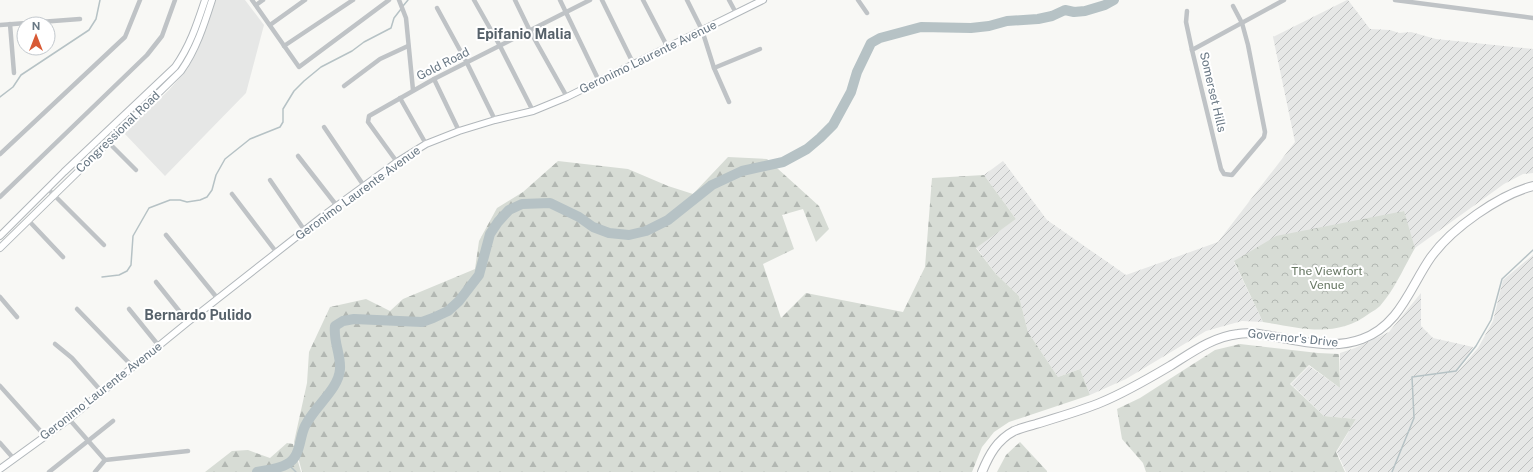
<svg xmlns="http://www.w3.org/2000/svg" width="1533" height="472" font-family="'Public Sans',sans-serif">
<defs>
<pattern id="industrial-furrows" width="10" height="10" patternUnits="userSpaceOnUse"><rect width="10" height="10" fill="#e6e7e6"/><path d="M-1 1l2-2M0 10L10 0M9 11l2-2" fill="none" stroke="#bec0c0"/></pattern>
<pattern id="forest-firs" width="22" height="20" patternUnits="userSpaceOnUse"><rect width="22" height="20" fill="#d7dcd5"/><path d="M5 1l3.5 6h-7zM16 11l3.5 6h-7z" fill="#b2b7b2"/></pattern>
<pattern id="park-crowns" width="20" height="18" patternUnits="userSpaceOnUse"><rect width="20" height="18" fill="#d7dcd5"/><path d="M2 6a3 3 0 1 1 6 0M12 15a3 3 0 1 1 6 0" fill="none" stroke="#b2b7b2"/></pattern>
</defs>
<rect width="100%" height="100%" fill="#f8f8f5"/>
<polygon fill="#e6e7e6" points="216,0 245,0 264,25 246,93 165,176 124,133 169,90 188,68 198,49"/>
<g fill="url(#industrial-furrows)">
<polygon points="1347,0 1348,0 1370,29 1390,30 1399,33 1411,32 1436,39 1533,49 1533,173 1523,174 1504,184 1415,248 1403,211 1234,262 1263,322 1242,321 1206,331 1126,379 1090,395 1080,369 1058,377 1028,332 1019,296 996,274 976,247 1016,219 984,175 1003,161 1047,220 1126,275 1218,242 1295,142 1273,37"/>
<polygon points="1533,255 1533,472 1394,472 1407,439 1394,472 1346,472 1337,452 1356,419 1324,416 1291,384 1309,366 1340,388 1340,353 1355,348 1389,332 1421,293 1421,326 1433,338 1473,347 1457,372 1478,348 1493,321 1503,280"/>
</g>
<g fill="url(#forest-firs)">
<polygon points="728,157 767,159 819,206 829,229 816,242 803,209 782,215 794,249 763,264 781,318 806,293 903,312 925,267 932,178 984,175 1016,219 976,248 996,274 1019,296 1028,332 1058,377 1080,369 1090,395 1009,422 994,432 982,447 972,472 302,472 294,442 307,383 309,352 330,307 366,299 390,311 403,299 475,269 479,241 497,208 523,192 558,161 628,169 668,186 693,194"/>
<polygon points="1240,344 1318,353 1339,354 1340,388 1309,365 1290,384 1324,416 1356,419 1336,452 1345,472 1146,472 1143,463 1122,439 1117,409 1140,398 1215,350"/>
<polygon points="1020,442 1047,471 1047,472 997,472 1006,455"/>
<polygon points="287,443 293,444 301,472 205,472 232,451 248,450 270,458"/>
</g>
<path fill="url(#park-crowns)" d="M1404,211l11,37c-11,19 -20,41 -35,58 -3,3 -7,5 -10,7 -34,26 -68,15 -107,9l-29,-61 42,-25z"/>
<g fill="none" stroke-linecap="round" stroke-linejoin="round">
<g stroke="#b6c2c5" stroke-width="1.5">
<polyline points="403,6 408,0"/>
<polyline points="0,97 13,87 21,75 89,30 96,19 100,0"/>
<polyline points="102,277 119,275 127,271 131,265 133,236 149,208 170,200 180,200 187,202 200,200 207,197 212,190 216,175 225,159 250,139 280,127 283,122 283,109 294,91 304,81 321,67 352,51 364,42 391,28 394,18 401,9"/>
<polyline points="288,464 296,472"/>
<polyline points="1392,472 1414,418 1412,377 1456,371 1476,346 1491,320 1502,279 1533,250"/>
</g>
<path stroke="#b6c2c5" stroke-width="10" d="M257,472c10,-2 22,-3 30,-8 14,-7 12,-26 18,-38 9,-19 34,-37 35,-57 1,-14 -7,-28 -5,-43l8,-5 11,-2 68,3 11,-4 15,-7 11,-10 20,-26 11,-41 8,-12 11,-12 13,-6 28,-1 29,14 14,10 16,6 20,2 17,-4 22,-11 44,-35 30,-14 41,-9 24,-13 13,-11 13,-13 18,-33 6,-20 14,-29 9,-5 41,-11 50,1 18,-2 18,-5 31,-2 14,-3 13,-6 9,2 11,-1 20,-6 9,-5"/>
<defs>
<g id="secondary">
<path d="M0,236l64,-64 111,-105c15,-21 22,-43 30,-67"/>
<path d="M0,248l181,-177c15,-21 23,-46 31,-71"/>
<polyline points="0,469 69,419 188,322 323,216 397,162 426,144 459,131 495,120 533,111 567,97 763,0"/>
</g>
<path id="highway" d="M982,472c7,-17 15,-32 32,-41 7,-3 15,-5 22,-7 22,-7 45,-13 66,-22 24,-10 46,-23 68,-36 21,-13 42,-29 68,-32 11,-2 22,0 33,2 29,5 62,14 91,3 38,-14 48,-52 69,-82 21,-29 68,-62 102,-71"/>
</defs>
<use href="#secondary" stroke="#b1b7bb" stroke-width="8"/>
<use href="#highway" stroke="#b2b6b9" stroke-width="10"/>
<g stroke="#bfc3c6" stroke-width="4.5">
<polyline points="252,0 299,67 389,0"/>
<polyline points="399,0 406,18 413,90"/>
<polyline points="474,0 500,46 533,111"/>
<polyline points="515,0 530,31 567,97"/>
<polyline points="560,0 599,81"/>
<polyline points="602,0 634,65"/>
<polyline points="643,0 668,48"/>
<polyline points="687,0 702,30 714,68 729,102"/>
<polyline points="729,0 736,13"/>
<polyline points="858,0 867,13"/>
<polyline points="1395,0 1533,18"/>
<polyline points="256,5 263,0"/>
<polyline points="437,8 467,63 495,120"/>
<polyline points="1187,11 1186,22 1192,50 1221,169 1224,174 1232,175 1264,137 1265,132 1248,45 1242,23 1233,6"/>
<polyline points="10,24 14,73"/>
<polyline points="0,25 80,19"/>
<polyline points="270,25 305,0"/>
<polyline points="284,46 353,0"/>
<polyline points="1192,50 1284,0"/>
<polyline points="714,68 760,49"/>
<polyline points="434,79 459,131"/>
<polyline points="344,86 380,59 408,46"/>
<polyline points="400,98 426,144"/>
<polyline points="324,127 364,186"/>
<polyline points="108,142 136,170"/>
<polyline points="0,154 125,37 140,0"/>
<polyline points="298,156 337,206"/>
<polyline points="397,162 368,122 369,116 434,79 590,0"/>
<polyline points="270,180 305,231"/>
<polyline points="48,189 104,245"/>
<polyline points="232,194 277,253"/>
<polyline points="0,197 147,55 162,36 175,0"/>
<polyline points="29,221 63,257"/>
<polyline points="166,235 218,299"/>
<polyline points="156,282 188,322"/>
<polyline points="0,297 17,317"/>
<polyline points="77,309 133,367"/>
<polyline points="129,309 159,346"/>
<polyline points="55,344 72,358 102,392"/>
<polyline points="0,386 45,436"/>
<polyline points="69,419 105,460"/>
<polyline points="0,443 14,459"/>
<polyline points="49,472 113,421"/>
<polyline points="95,472 105,460 188,451"/>
</g>
<use href="#secondary" stroke="#fff" stroke-width="6"/>
<use href="#highway" stroke="#fff" stroke-width="8"/>
</g>
<g text-anchor="middle" stroke-width="4" stroke-linejoin="round" paint-order="stroke">
<g font-size="12" fill="#697884" stroke="#fff">
<text transform="translate(648 57) rotate(-26)" y="4">Geronimo Laurente Avenue</text>
<text transform="translate(443 64) rotate(-27)" y="4">Gold Road</text>
<text transform="translate(1213 92) rotate(77)" y="4">Somerset Hills</text>
<text transform="translate(118 132) rotate(-44)" y="4">Congressional Road</text>
<text transform="translate(358 193) rotate(-36)" y="4">Geronimo Laurente Avenue</text>
<text transform="translate(1293 338) rotate(6)" y="4">Governor's Drive</text>
<text transform="translate(101 391) rotate(-38)" y="4">Geronimo Laurente Avenue</text>
</g>
<g font-size="12" fill="#677763" stroke="#fff">
<text x="1327" y="275">The Viewfort<tspan x="1327" dy="14">Venue</tspan></text>
</g>
<g font-size="14" font-weight="bold" fill="#56616a" stroke="#fff">
<text x="524" y="39">Epifanio Malia</text>
<text x="198" y="320">Bernardo Pulido</text>
</g>
</g>
<g transform="translate(36 36)"><circle r="19" fill="#ffffff" stroke="#c3c9ce"/>
<path d="M0-3L7 15L0 10L-7 15Z" fill="#d85a35"/>
<text y="-6" font-size="11" font-weight="bold" text-anchor="middle" fill="#697884">N</text>
</g>
</svg>
